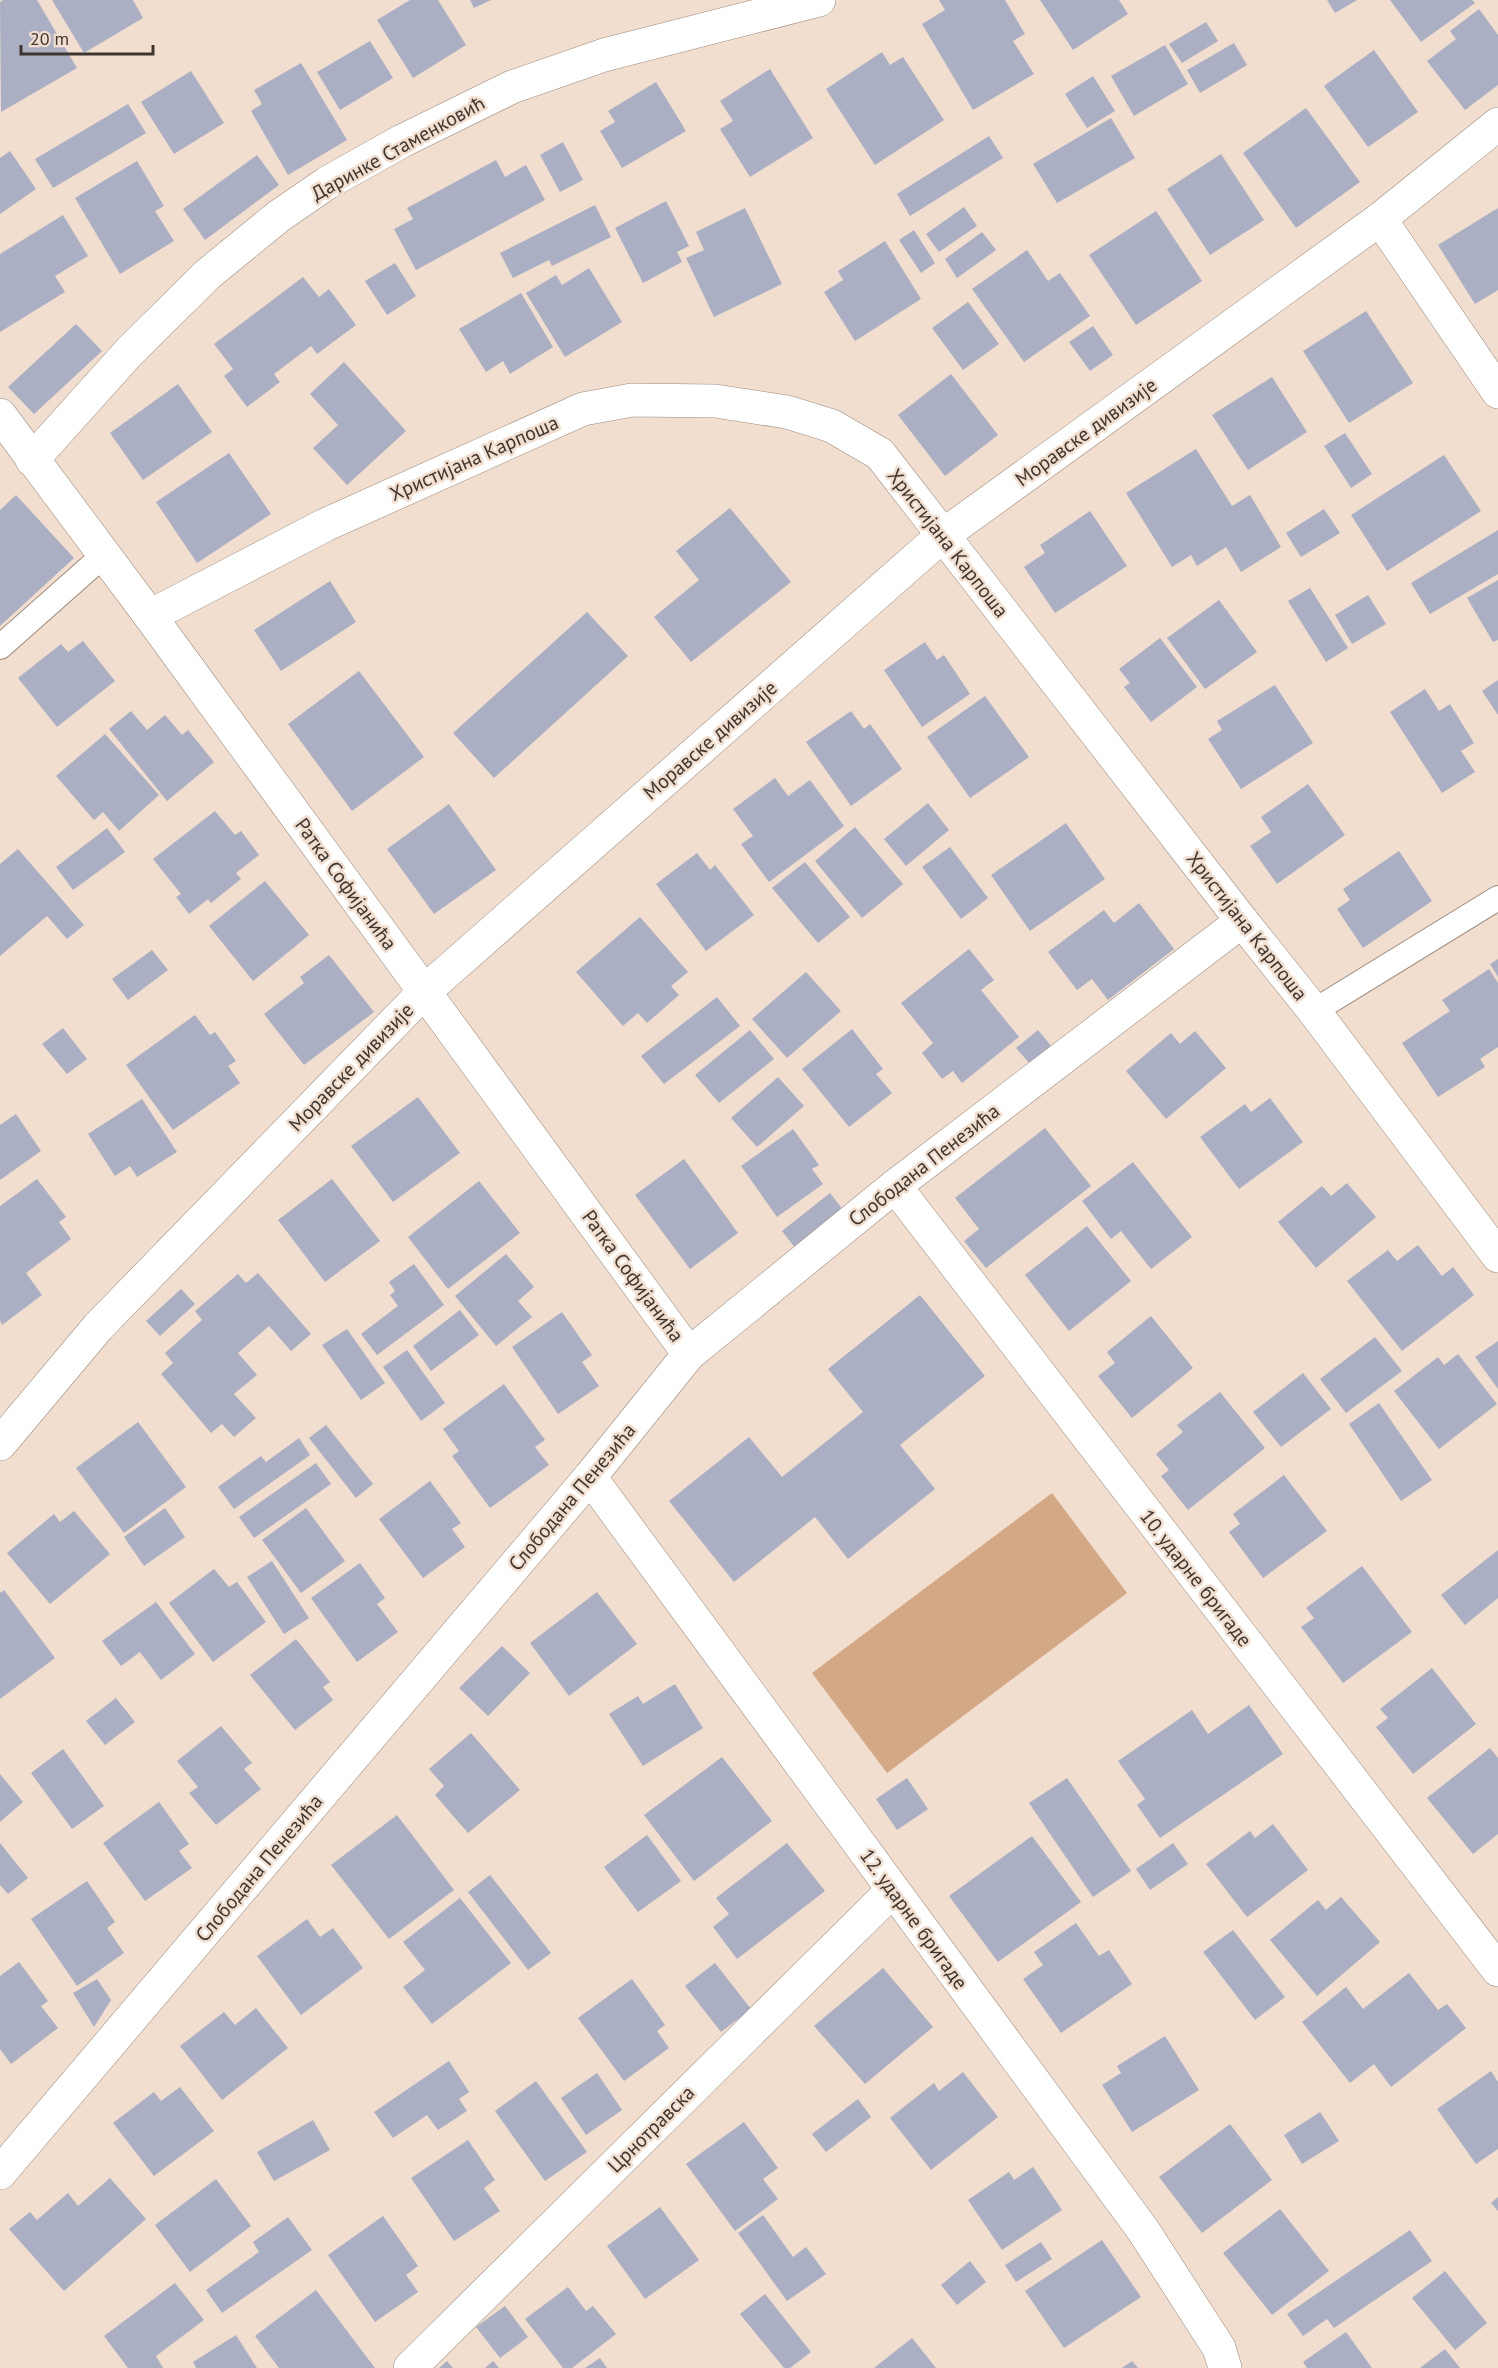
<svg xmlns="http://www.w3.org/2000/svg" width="1498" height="2368" font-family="'PT Sans',sans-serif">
<rect width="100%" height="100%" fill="#f1decf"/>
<polygon fill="#d2a885" points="1052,1493 1127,1593 887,1773 812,1673"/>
<g fill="#abafc3">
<polygon points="3,0 37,0 77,68 1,112 0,2"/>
<polygon points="52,0 133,0 143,18 84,53"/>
<polygon points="410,0 438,0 466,45 413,78 377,20"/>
<polygon points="470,0 491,0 474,8"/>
<polygon points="939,0 1005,0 1025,34 1013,41 1034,74 973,110 922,24 945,10"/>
<polygon points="1040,0 1119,0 1128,14 1073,50"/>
<polygon points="1327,0 1357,0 1335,13"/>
<polygon points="1390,0 1472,0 1475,3 1421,42"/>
<polygon points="1479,9 1498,35 1498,85 1465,110 1427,61 1456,39 1450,31"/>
<polygon points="1206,22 1218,41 1182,63 1169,44"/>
<polygon points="370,41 393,78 340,110 317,72"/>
<polygon points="1234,43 1247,65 1200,93 1187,70"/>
<polygon points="1165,45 1188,84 1134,116 1111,76"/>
<polygon points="1374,50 1418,112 1368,147 1324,86"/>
<polygon points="882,52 890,65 903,57 944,120 875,165 826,89"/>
<polygon points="301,63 347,140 288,175 251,111 262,104 254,90"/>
<polygon points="770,69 813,138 750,177 720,129 733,121 720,101"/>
<polygon points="191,71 224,123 174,154 141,102"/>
<polygon points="1093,76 1115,111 1087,128 1065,94"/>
<polygon points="656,82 686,131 622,168 600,131 615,122 608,111"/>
<polygon points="128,104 146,133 53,188 35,159"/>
<polygon points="1306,108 1360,182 1296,228 1243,153"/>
<polygon points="1111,118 1135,158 1057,203 1033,164"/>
<polygon points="989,136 1003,158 910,216 897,194"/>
<polygon points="563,142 583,180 560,192 540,155"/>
<polygon points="10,151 36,189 0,214 0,158"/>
<polygon points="1221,154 1264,220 1210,255 1167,189"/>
<polygon points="257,155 279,185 205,240 183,209"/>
<polygon points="496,160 505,177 526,165 545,200 416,270 394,229 413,219 407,208"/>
<polygon points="137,161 164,206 155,211 174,241 120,274 75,198"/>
<polygon points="666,201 689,246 677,252 682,262 643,283 615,228"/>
<polygon points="595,205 611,237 552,266 549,260 513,278 500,253"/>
<polygon points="964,207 977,226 939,252 926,234"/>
<polygon points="745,208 782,284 714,317 686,258 704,250 696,232"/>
<polygon points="1498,208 1498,290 1475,304 1438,245"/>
<polygon points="1156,211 1202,281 1136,325 1089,255"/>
<polygon points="63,215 88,256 55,276 65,292 0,332 0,254"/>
<polygon points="914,230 935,263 921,273 899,240"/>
<polygon points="982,232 996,250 957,278 945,259"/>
<polygon points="885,241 921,299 855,341 824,292 843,280 838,271"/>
<polygon points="1027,250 1048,281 1060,273 1090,316 1024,362 972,289"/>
<polygon points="395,263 416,296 387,315 365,281"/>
<polygon points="589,268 622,322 565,357 526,293 556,275 562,285"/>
<polygon points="303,277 319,297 329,289 356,325 317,354 311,346 274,374 280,382 247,407 224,376 233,369 214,344"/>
<polygon points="521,293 553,347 510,374 503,361 486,372 459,329"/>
<polygon points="968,302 999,344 963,370 932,328"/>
<polygon points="1366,311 1413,383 1349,423 1303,351"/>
<polygon points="76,324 102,351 34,414 8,387"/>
<polygon points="1093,326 1113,355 1090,371 1069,342"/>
<polygon points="344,362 406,431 347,485 313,448 338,425 310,394"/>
<polygon points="951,374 998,435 945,476 898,415"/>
<polygon points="1272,377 1307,432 1248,470 1212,415"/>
<polygon points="178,384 212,432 143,480 110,433"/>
<polygon points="1345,433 1372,474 1351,488 1324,446"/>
<polygon points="1196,449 1232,506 1250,495 1281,547 1241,572 1226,547 1197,566 1191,555 1172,567 1126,493"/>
<polygon points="229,453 271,514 197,563 156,502"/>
<polygon points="1444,455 1481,511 1387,571 1351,515"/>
<polygon points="16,495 74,558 0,626 0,510"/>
<polygon points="730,508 791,582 691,662 654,617 699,580 676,551"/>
<polygon points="1324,509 1340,533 1301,557 1286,533"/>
<polygon points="1090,511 1127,566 1055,613 1024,567 1045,553 1040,545"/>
<polygon points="1498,530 1498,574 1430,614 1411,583"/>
<polygon points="1498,580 1498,640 1493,642 1467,598"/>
<polygon points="330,581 356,622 281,671 254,630"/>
<polygon points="1310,588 1348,648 1326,662 1288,601"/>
<polygon points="1368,595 1386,624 1352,644 1335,615"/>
<polygon points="1219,600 1257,652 1205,689 1167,638"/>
<polygon points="587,612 628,656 494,778 453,733"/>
<polygon points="1160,638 1197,687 1151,722 1124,687 1130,683 1119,669"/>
<polygon points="83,641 115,681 57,727 18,678 61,644 68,652"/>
<polygon points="925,642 937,660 944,655 970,694 922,727 884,670"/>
<polygon points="359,671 424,757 352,811 288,724"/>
<polygon points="1498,680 1498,715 1482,691"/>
<polygon points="1275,685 1313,743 1241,789 1208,739 1222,730 1217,721"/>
<polygon points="1425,689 1439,711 1450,704 1474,743 1461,751 1475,772 1442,793 1390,712"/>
<polygon points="985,696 1029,757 970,798 927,737"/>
<polygon points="131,711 147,730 165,715 182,735 188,730 214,762 167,801 109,729"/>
<polygon points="851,711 864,729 870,724 902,769 851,806 806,742"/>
<polygon points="105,734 159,795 119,831 103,812 94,820 56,776"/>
<polygon points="775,778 788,796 810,780 844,826 769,882 741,844 753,836 733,809"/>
<polygon points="1308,784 1345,835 1277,884 1250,846 1271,832 1261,817"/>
<polygon points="928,803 949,830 906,866 884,839"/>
<polygon points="449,804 496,870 434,914 387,849"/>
<polygon points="215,811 235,835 241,831 259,855 236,873 241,879 211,903 208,899 189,914 176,897 181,894 153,859"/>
<polygon points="1066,823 1105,879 1030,931 991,875"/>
<polygon points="855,827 903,884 862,918 815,861"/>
<polygon points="107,828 125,852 73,890 56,867"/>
<polygon points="950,847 988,898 961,919 922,867"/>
<polygon points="18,849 84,925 67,939 47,916 0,956 0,864"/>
<polygon points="1399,851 1432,901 1363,948 1337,909 1350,900 1343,889"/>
<polygon points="697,853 710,870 715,865 754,915 706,951 656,884"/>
<polygon points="805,862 850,917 818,943 772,888"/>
<polygon points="265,881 309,935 253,981 209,926"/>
<polygon points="1139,903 1174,949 1108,1000 1092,979 1077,990 1048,952 1104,910 1114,923"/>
<polygon points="640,917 688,972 671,986 679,995 647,1023 638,1013 623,1026 576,972"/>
<polygon points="969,949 994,980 981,990 1019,1037 962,1083 953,1071 942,1079 922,1053 933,1043 901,1003"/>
<polygon points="152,950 168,970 128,1000 112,979"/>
<polygon points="329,955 374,1012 304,1065 264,1014 304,983 300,977"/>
<polygon points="1498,959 1498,977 1490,964"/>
<polygon points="1489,969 1498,983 1498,1047 1480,1059 1485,1067 1438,1097 1402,1043 1450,1011 1442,1000"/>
<polygon points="806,972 841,1011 787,1058 752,1019"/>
<polygon points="717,997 740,1026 664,1084 641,1056"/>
<polygon points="195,1015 210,1035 215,1032 236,1061 228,1066 240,1083 173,1130 126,1065"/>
<polygon points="63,1028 87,1059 67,1074 42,1044"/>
<polygon points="852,1029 883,1069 876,1074 892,1093 849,1127 802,1069"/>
<polygon points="750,1030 774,1059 719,1103 695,1075"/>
<polygon points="1038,1030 1052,1047 1030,1064 1016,1048"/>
<polygon points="1195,1031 1226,1068 1166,1119 1126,1071 1171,1033 1180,1044"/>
<polygon points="778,1077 804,1106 757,1147 731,1118"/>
<polygon points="418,1097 460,1153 393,1202 351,1146"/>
<polygon points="1270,1098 1303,1142 1239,1189 1200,1137 1245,1104 1251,1112"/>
<polygon points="142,1099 177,1152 137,1177 130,1166 115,1176 88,1134"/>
<polygon points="16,1114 41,1151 0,1180 0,1125"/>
<polygon points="1045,1128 1091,1186 986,1268 964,1241 979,1229 955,1198"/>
<polygon points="793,1129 819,1165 812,1169 823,1184 777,1217 741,1166"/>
<polygon points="684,1159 738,1233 690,1269 635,1195"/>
<polygon points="1133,1162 1192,1237 1151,1269 1121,1231 1111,1239 1082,1201"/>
<polygon points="37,1179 66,1217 59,1222 71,1239 26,1273 42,1295 2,1325 0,1320 0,1206"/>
<polygon points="332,1179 380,1241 325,1282 278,1220"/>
<polygon points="479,1181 520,1233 448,1289 408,1237"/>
<polygon points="1347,1183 1376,1217 1316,1268 1278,1222 1322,1186 1331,1196"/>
<polygon points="830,1193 844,1211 796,1249 782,1231"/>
<polygon points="1087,1226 1131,1281 1069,1331 1025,1275"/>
<polygon points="1418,1245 1442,1276 1453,1267 1474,1295 1402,1351 1347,1281 1388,1250 1397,1261"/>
<polygon points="506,1254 534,1287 518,1301 532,1317 496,1346 455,1296"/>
<polygon points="414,1264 444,1305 377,1355 361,1334 398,1306 390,1295 395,1291 389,1282"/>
<polygon points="258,1273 311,1334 291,1351 269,1326 238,1353 257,1375 234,1394 256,1418 234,1437 222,1424 211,1433 161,1374 173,1363 165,1353 202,1320 195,1311 238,1274 246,1283"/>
<polygon points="181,1289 195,1304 160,1336 146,1321"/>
<polygon points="920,1295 985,1376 900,1445 935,1489 848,1559 815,1517 734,1582 669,1501 749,1437 782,1477 863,1412 828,1369"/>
<polygon points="460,1310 479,1335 431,1371 413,1346"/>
<polygon points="562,1312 592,1355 582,1362 599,1386 558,1414 512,1347"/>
<polygon points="1151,1316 1193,1368 1132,1418 1098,1376 1115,1363 1107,1352"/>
<polygon points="347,1329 385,1383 361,1400 322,1345"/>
<polygon points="1375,1337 1402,1371 1346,1413 1320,1379"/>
<polygon points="1498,1341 1498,1389 1475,1357"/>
<polygon points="407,1350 445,1403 421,1421 383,1367"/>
<polygon points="1458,1354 1497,1404 1439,1449 1394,1391 1438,1357 1444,1365"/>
<polygon points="1303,1373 1331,1409 1281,1447 1253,1412"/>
<polygon points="504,1384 545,1440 535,1447 549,1465 490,1508 452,1456 459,1451 443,1429"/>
<polygon points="1220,1392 1265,1448 1188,1510 1161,1476 1169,1470 1156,1454 1183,1432 1177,1425"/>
<polygon points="1379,1403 1432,1480 1401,1501 1349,1424"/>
<polygon points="138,1422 186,1487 124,1533 76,1468"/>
<polygon points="326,1425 373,1484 356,1498 309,1438"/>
<polygon points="299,1438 310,1455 234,1509 218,1487 261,1456 266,1462"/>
<polygon points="316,1463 331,1484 254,1538 239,1517"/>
<polygon points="1284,1475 1327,1531 1263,1578 1229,1532 1240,1524 1233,1514"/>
<polygon points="430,1481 461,1523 452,1529 465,1547 423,1578 379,1519"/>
<polygon points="165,1508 185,1537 144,1566 124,1537"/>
<polygon points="306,1508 345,1561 301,1593 262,1540"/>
<polygon points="74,1511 110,1554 50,1604 7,1553 54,1514 60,1522"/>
<polygon points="1498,1550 1498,1598 1465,1625 1441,1595"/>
<polygon points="272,1561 309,1618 284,1634 247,1577"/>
<polygon points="360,1563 385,1598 377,1604 398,1632 357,1662 311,1598"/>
<polygon points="1362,1566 1412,1632 1343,1683 1301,1627 1314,1618 1306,1608"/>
<polygon points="214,1569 229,1587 237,1582 266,1622 213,1662 169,1603"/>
<polygon points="4,1590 55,1658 0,1699 0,1593"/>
<polygon points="597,1592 637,1644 569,1696 530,1643"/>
<polygon points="156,1602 195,1654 161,1680 140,1652 121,1666 102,1641"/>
<polygon points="296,1639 330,1682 323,1687 333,1700 295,1730 250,1675"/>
<polygon points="502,1646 530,1673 488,1716 459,1688"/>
<polygon points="1432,1668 1476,1724 1413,1774 1376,1727 1388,1718 1380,1709"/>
<polygon points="675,1684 703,1728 643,1766 609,1714 638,1696 643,1704"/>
<polygon points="116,1698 135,1722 105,1745 86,1721"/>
<polygon points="1249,1705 1283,1754 1160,1838 1137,1805 1145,1799 1118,1761 1192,1710 1208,1734"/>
<polygon points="221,1726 252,1763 244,1769 261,1789 216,1825 189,1793 198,1787 177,1761"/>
<polygon points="471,1733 520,1790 468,1833 435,1795 444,1786 429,1769"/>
<polygon points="1490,1748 1498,1758 1498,1834 1473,1854 1427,1798"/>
<polygon points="63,1749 104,1806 72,1829 31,1773"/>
<polygon points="722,1757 772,1821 694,1881 644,1815"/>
<polygon points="0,1774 23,1802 0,1822"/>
<polygon points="907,1778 928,1809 897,1830 876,1799"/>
<polygon points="1067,1778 1131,1871 1093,1897 1029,1803"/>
<polygon points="159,1802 189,1844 179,1851 192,1868 145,1901 103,1843"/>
<polygon points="397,1815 454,1890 389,1939 331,1865"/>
<polygon points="1273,1824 1308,1870 1247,1917 1206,1864 1250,1831 1255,1838"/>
<polygon points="647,1835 681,1881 638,1912 604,1867"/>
<polygon points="1032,1836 1081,1902 998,1962 949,1896"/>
<polygon points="0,1843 28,1878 8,1894 0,1885"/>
<polygon points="787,1843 825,1891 737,1959 713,1927 729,1914 716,1898"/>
<polygon points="1173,1843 1188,1864 1150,1890 1136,1869"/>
<polygon points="490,1875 551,1953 528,1970 468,1892"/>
<polygon points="87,1881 115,1922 107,1928 124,1953 77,1986 31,1919"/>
<polygon points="1341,1897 1380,1942 1317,1996 1270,1940 1318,1900 1326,1910"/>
<polygon points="460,1898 511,1963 432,2024 403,1987 425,1970 403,1942"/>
<polygon points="307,1919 320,1937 333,1928 363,1968 301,2015 257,1956"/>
<polygon points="1076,1923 1099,1956 1109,1950 1132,1984 1061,2033 1023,1979 1043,1965 1034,1952"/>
<polygon points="1233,1930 1285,1997 1255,2020 1203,1952"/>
<polygon points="19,1962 48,2001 41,2006 58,2028 11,2064 0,2049 0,1976"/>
<polygon points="715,1963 751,2009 721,2032 685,1986"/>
<polygon points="883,1968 933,2027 865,2084 814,2026"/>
<polygon points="1409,1973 1438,2010 1447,2004 1466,2028 1391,2087 1374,2064 1350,2083 1302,2022 1346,1987 1363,2009"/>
<polygon points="97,1979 111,2000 94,2027 73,1993"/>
<polygon points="632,1979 665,2025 657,2031 669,2048 624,2081 578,2018"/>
<polygon points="256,2008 288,2048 222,2100 180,2046 224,2012 235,2025"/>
<polygon points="1165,2036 1199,2090 1132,2132 1102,2085 1121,2073 1117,2066"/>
<polygon points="449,2061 469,2092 459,2099 467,2111 438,2130 427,2115 393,2138 374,2112"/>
<polygon points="1491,2071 1498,2082 1498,2149 1476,2164 1437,2109"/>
<polygon points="963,2072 998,2117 931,2170 890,2118 934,2083 939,2091"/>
<polygon points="597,2073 622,2110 586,2135 561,2098"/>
<polygon points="536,2081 587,2152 545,2181 495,2111"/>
<polygon points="180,2087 214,2131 154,2176 113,2123 154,2092 161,2101"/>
<polygon points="858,2099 871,2117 826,2152 812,2134"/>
<polygon points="1320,2112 1339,2141 1302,2164 1284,2135"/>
<polygon points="313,2120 330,2150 274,2181 257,2152"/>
<polygon points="744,2122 778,2168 763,2179 778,2199 735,2231 686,2164"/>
<polygon points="1230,2124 1272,2180 1202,2233 1159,2177"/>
<polygon points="468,2140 495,2180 484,2188 500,2211 454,2241 411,2178"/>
<polygon points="1033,2167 1062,2210 1002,2250 968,2200 1009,2172 1014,2180"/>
<polygon points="110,2178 146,2219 64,2291 9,2229 30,2212 37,2220 68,2193 78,2206"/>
<polygon points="216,2179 251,2226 190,2272 155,2225"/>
<polygon points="1498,2197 1498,2211 1491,2203"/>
<polygon points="660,2207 699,2260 645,2299 607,2246"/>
<polygon points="1280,2209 1329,2271 1272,2315 1223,2253"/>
<polygon points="763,2215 793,2257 806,2247 826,2274 787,2301 738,2233"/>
<polygon points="383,2216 418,2266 406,2275 418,2292 375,2322 328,2255"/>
<polygon points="288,2217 312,2250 222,2313 206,2290 259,2252 253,2242"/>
<polygon points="1410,2230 1432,2261 1334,2328 1327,2319 1303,2336 1287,2314"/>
<polygon points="1102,2240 1141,2297 1064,2348 1025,2291"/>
<polygon points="1041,2242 1052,2259 1016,2282 1005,2265"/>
<polygon points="970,2261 986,2282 957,2305 941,2285"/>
<polygon points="1445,2271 1487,2323 1455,2350 1412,2298"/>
<polygon points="175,2283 204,2320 156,2356 163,2368 128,2368 104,2336"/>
<polygon points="568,2287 586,2311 593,2306 616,2334 572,2368 563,2368 525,2319"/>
<polygon points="316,2290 375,2368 279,2368 255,2336"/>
<polygon points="765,2294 811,2352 790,2368 784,2368 740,2314"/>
<polygon points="505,2306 528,2337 500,2358 476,2327"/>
<polygon points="1346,2332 1372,2368 1307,2368 1303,2362"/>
<polygon points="236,2335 257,2368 196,2368 193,2362"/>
<polygon points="912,2338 936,2368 874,2368"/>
<polygon points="1445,2349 1460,2368 1420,2368"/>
<polygon points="600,2358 607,2368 585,2368"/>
<polygon points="447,2361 453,2368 439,2368"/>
<polygon points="493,2361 499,2368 485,2368"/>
<polygon points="1132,2361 1138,2368 1122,2368"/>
</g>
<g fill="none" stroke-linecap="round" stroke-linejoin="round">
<defs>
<g id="lane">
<polyline points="0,647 105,554"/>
<polyline points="1314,1011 1498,898"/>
</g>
<g id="street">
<polyline points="1380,219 1498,392"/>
<polyline points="0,415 150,616 689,1354"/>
<polyline points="32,460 130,351 208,274 279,216 327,183 402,141 512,87 604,55 819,0"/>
<polyline points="150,616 325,525 583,409 632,400 715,401 787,412 832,426 880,454 1242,921 1314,1011 1498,1256"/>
<polyline points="895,1186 1498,1970"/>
<polyline points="0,1444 98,1327 424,992 942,536 1380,219 1498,124"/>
<polyline points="590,1477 1143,2230 1219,2348 1225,2368"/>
<polyline points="0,2173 590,1477 689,1354 895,1186 1242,921"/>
<polyline points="410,2368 893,1890"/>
</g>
</defs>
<use href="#lane" stroke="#9c8a7c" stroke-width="26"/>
<use href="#street" stroke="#9c8a7c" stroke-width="34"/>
<use href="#lane" stroke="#fff" stroke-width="24"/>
<use href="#street" stroke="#fff" stroke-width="33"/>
</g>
<g text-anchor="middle" stroke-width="5" stroke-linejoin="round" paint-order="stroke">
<g font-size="20" fill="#3d3630" stroke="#f1decf">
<text transform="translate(398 148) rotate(-29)" y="7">Даринке Стаменковић</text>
<text transform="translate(1086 432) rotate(-36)" y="7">Моравске дивизије</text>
<text transform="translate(474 458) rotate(-24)" y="7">Христијана Карпоша</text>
<text transform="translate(948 543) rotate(52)" y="7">Христијана Карпоша</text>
<text transform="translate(710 740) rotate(-41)" y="7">Моравске дивизије</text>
<text transform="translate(346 884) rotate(54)" y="7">Ратка Софијанића</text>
<text transform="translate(1247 926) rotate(52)" y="7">Христијана Карпоша</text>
<text transform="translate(351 1067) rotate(-46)" y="7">Моравске дивизије</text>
<text transform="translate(924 1165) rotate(-38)" y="7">Слободана Пенезића</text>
<text transform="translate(633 1276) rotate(54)" y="7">Ратка Софијанића</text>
<text transform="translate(572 1497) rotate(-50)" y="7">Слободана Пенезића</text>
<text transform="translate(1196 1578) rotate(52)" y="7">10. ударне бригаде</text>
<text transform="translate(259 1868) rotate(-50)" y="7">Слободана Пенезића</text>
<text transform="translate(914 1919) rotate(54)" y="7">12. ударне бригаде</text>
<text transform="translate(651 2129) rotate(-45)" y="7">Црнотравска</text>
</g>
</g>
<path d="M21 45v9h132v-9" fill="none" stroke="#3d3630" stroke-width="3"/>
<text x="30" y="45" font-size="18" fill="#3d3630" stroke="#f1decf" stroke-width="4.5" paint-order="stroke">20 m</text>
</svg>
